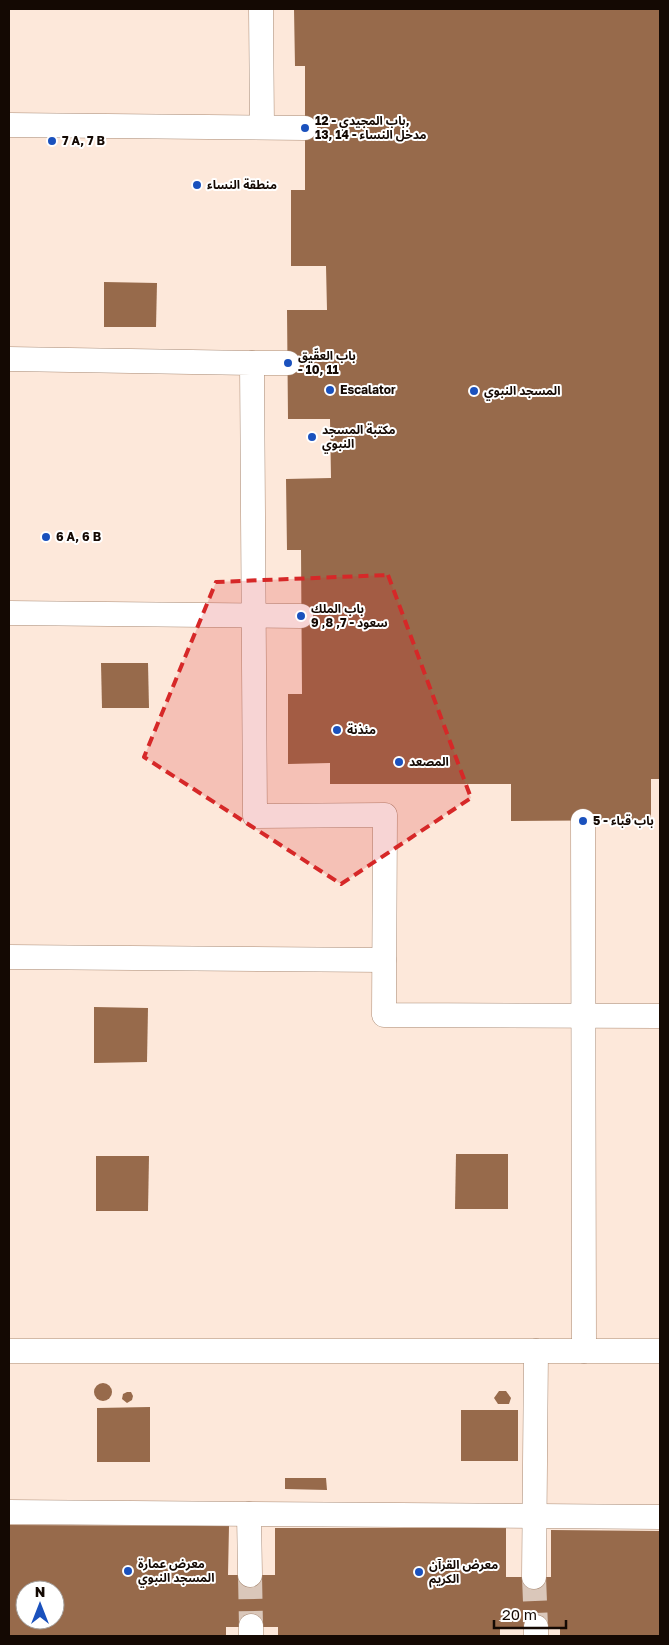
<svg xmlns="http://www.w3.org/2000/svg" width="669" height="1645" font-family="'Golos Text','Noto Sans Arabic',sans-serif">
<rect width="100%" height="100%" fill="#fde8da"/>
<g fill="#976a4b" fill-rule="evenodd">
<polygon points="294,9 660,9 660,779 651,779 651,820 511,821 511,784 330,784 330,763 288,764 288,694 302,694 301,550 287,550 286,479 331,478 330,419 288,419 287,310 327,310 326,266 291,266 291,190 305,190 305,66 295,66"/>
<polygon points="104,282 157,283 156,327 104,327"/>
<polygon points="101,663 148,663 149,708 102,708"/>
<polygon points="94,1007 148,1008 147,1062 94,1063"/>
<polygon points="456,1154 508,1154 508,1209 455,1209"/>
<polygon points="96,1156 149,1156 148,1211 96,1211"/>
<circle cx="103" cy="1392" r="9"/>
<polygon points="499,1391 506,1391 511,1398 509,1404 498,1404 494,1398"/>
<polygon points="127,1392 131,1392 133,1396 132,1400 127,1403 122,1399 123,1394"/>
<polygon points="150,1407 150,1462 97,1462 97,1408"/>
<rect x="461" y="1410" width="57" height="51"/>
<polygon points="285,1478 326,1478 327,1490 285,1489"/>
<path d="M9,1525l220,1 -1,49h47v-47h231v49h45v-47l109,1v105h-100v-8l-60,-1v9h-222v-9h-52v9h-217zM25,1590h30v30h-30z"/>
</g>
<g fill="none" stroke-linecap="round" stroke-linejoin="round">
<g stroke="#dac7ba" stroke-width="24" stroke-dasharray="24 12" stroke-linecap="butt">
<polyline points="250,1575 251,1626"/>
<polyline points="534,1577 536,1627"/>
</g>
<defs>
<g id="minor">
<polyline points="261,9 262,127"/>
<polyline points="9,125 305,128"/>
<polyline points="9,359 252,363 255,816 385,815 384,1015 660,1016"/>
<polyline points="252,363 288,363"/>
<polyline points="9,613 301,616"/>
<polyline points="583,821 584,1351"/>
<polyline points="9,957 384,960"/>
<polyline points="9,1351 660,1351"/>
<polyline points="9,1512 660,1517"/>
<polyline points="249,1514 250,1575"/>
<polyline points="534,1577 536,1351"/>
<polyline points="251,1626 251,1636"/>
<polyline points="536,1627 536,1636"/>
</g>
</defs>
<use href="#minor" stroke="#aa8b75" stroke-width="25"/>
<use href="#minor" stroke="#fff" stroke-width="24"/>
</g>
<path fill="#d62828" fill-opacity="0.2" stroke="#d62828" stroke-width="4" stroke-dasharray="10 6" stroke-linejoin="round" d="M388,575l83,223 -130,86 -197,-127 72,-175z"/>
<g fill="#1a51bd" stroke="#fff" stroke-width="2">
<circle cx="305" cy="128" r="5"/>
<circle cx="52" cy="141" r="5"/>
<circle cx="197" cy="185" r="5"/>
<circle cx="288" cy="363" r="5"/>
<circle cx="330" cy="390" r="5"/>
<circle cx="474" cy="391" r="5"/>
<circle cx="312" cy="437" r="5"/>
<circle cx="46" cy="537" r="5"/>
<circle cx="301" cy="616" r="5"/>
<circle cx="337" cy="730" r="5"/>
<circle cx="399" cy="762" r="5"/>
<circle cx="583" cy="821" r="5"/>
<circle cx="128" cy="1571" r="5"/>
<circle cx="419" cy="1572" r="5"/>
</g>
<g text-anchor="middle" stroke-width="4" stroke-linejoin="round" paint-order="stroke">
<g font-size="12" font-weight="bold" fill="#140903" stroke="#fff" text-anchor="start">
<text x="315" y="125">باب المجيدي - 12,<tspan x="315" dy="14">13, 14 - مدخل النساء</tspan></text>
<text x="62" y="145">7 A, 7 B</text>
<text x="207" y="189">منطقة النساء</text>
<text x="298" y="360">باب العقّيق<tspan x="298" dy="14">- 10, 11</tspan></text>
<text x="340" y="394">Escalator</text>
<text x="484" y="395">المسجد النبوي</text>
<text x="322" y="434">مكتبة المسجد<tspan x="322" dy="14">النبوي</tspan></text>
<text x="56" y="541">6 A, 6 B</text>
<text x="311" y="613">باب الملك<tspan x="311" dy="14">سعود - 7, 8, 9</tspan></text>
<text x="347" y="734">مئذنة</text>
<text x="409" y="766">المصعد</text>
<text x="593" y="825">باب قباء - 5</text>
<text x="138" y="1568">معرض عمارة<tspan x="138" dy="14">المسجد النبوي</tspan></text>
<text x="429" y="1569">معرض القرآن<tspan x="429" dy="14">الكريم</tspan></text>
</g>
</g>
<rect width="669" height="1645" fill="none" stroke="#140903" stroke-width="20"/>
<g transform="translate(40 1605)"><circle r="24" fill="#ffffff" stroke="#a19d9a"/>
<path d="M0-4L9 19L0 12L-9 19Z" fill="#1a51bd"/>
<text y="-8" font-size="14" font-weight="bold" text-anchor="middle" fill="#140903">N</text>
</g>
<path d="M494 1620v8h72v-8" fill="none" stroke="#140903" stroke-width="2.5"/>
<text x="502" y="1620" font-size="15" fill="#140903" stroke="#ffffff" stroke-width="4" paint-order="stroke">20 m</text>
</svg>
